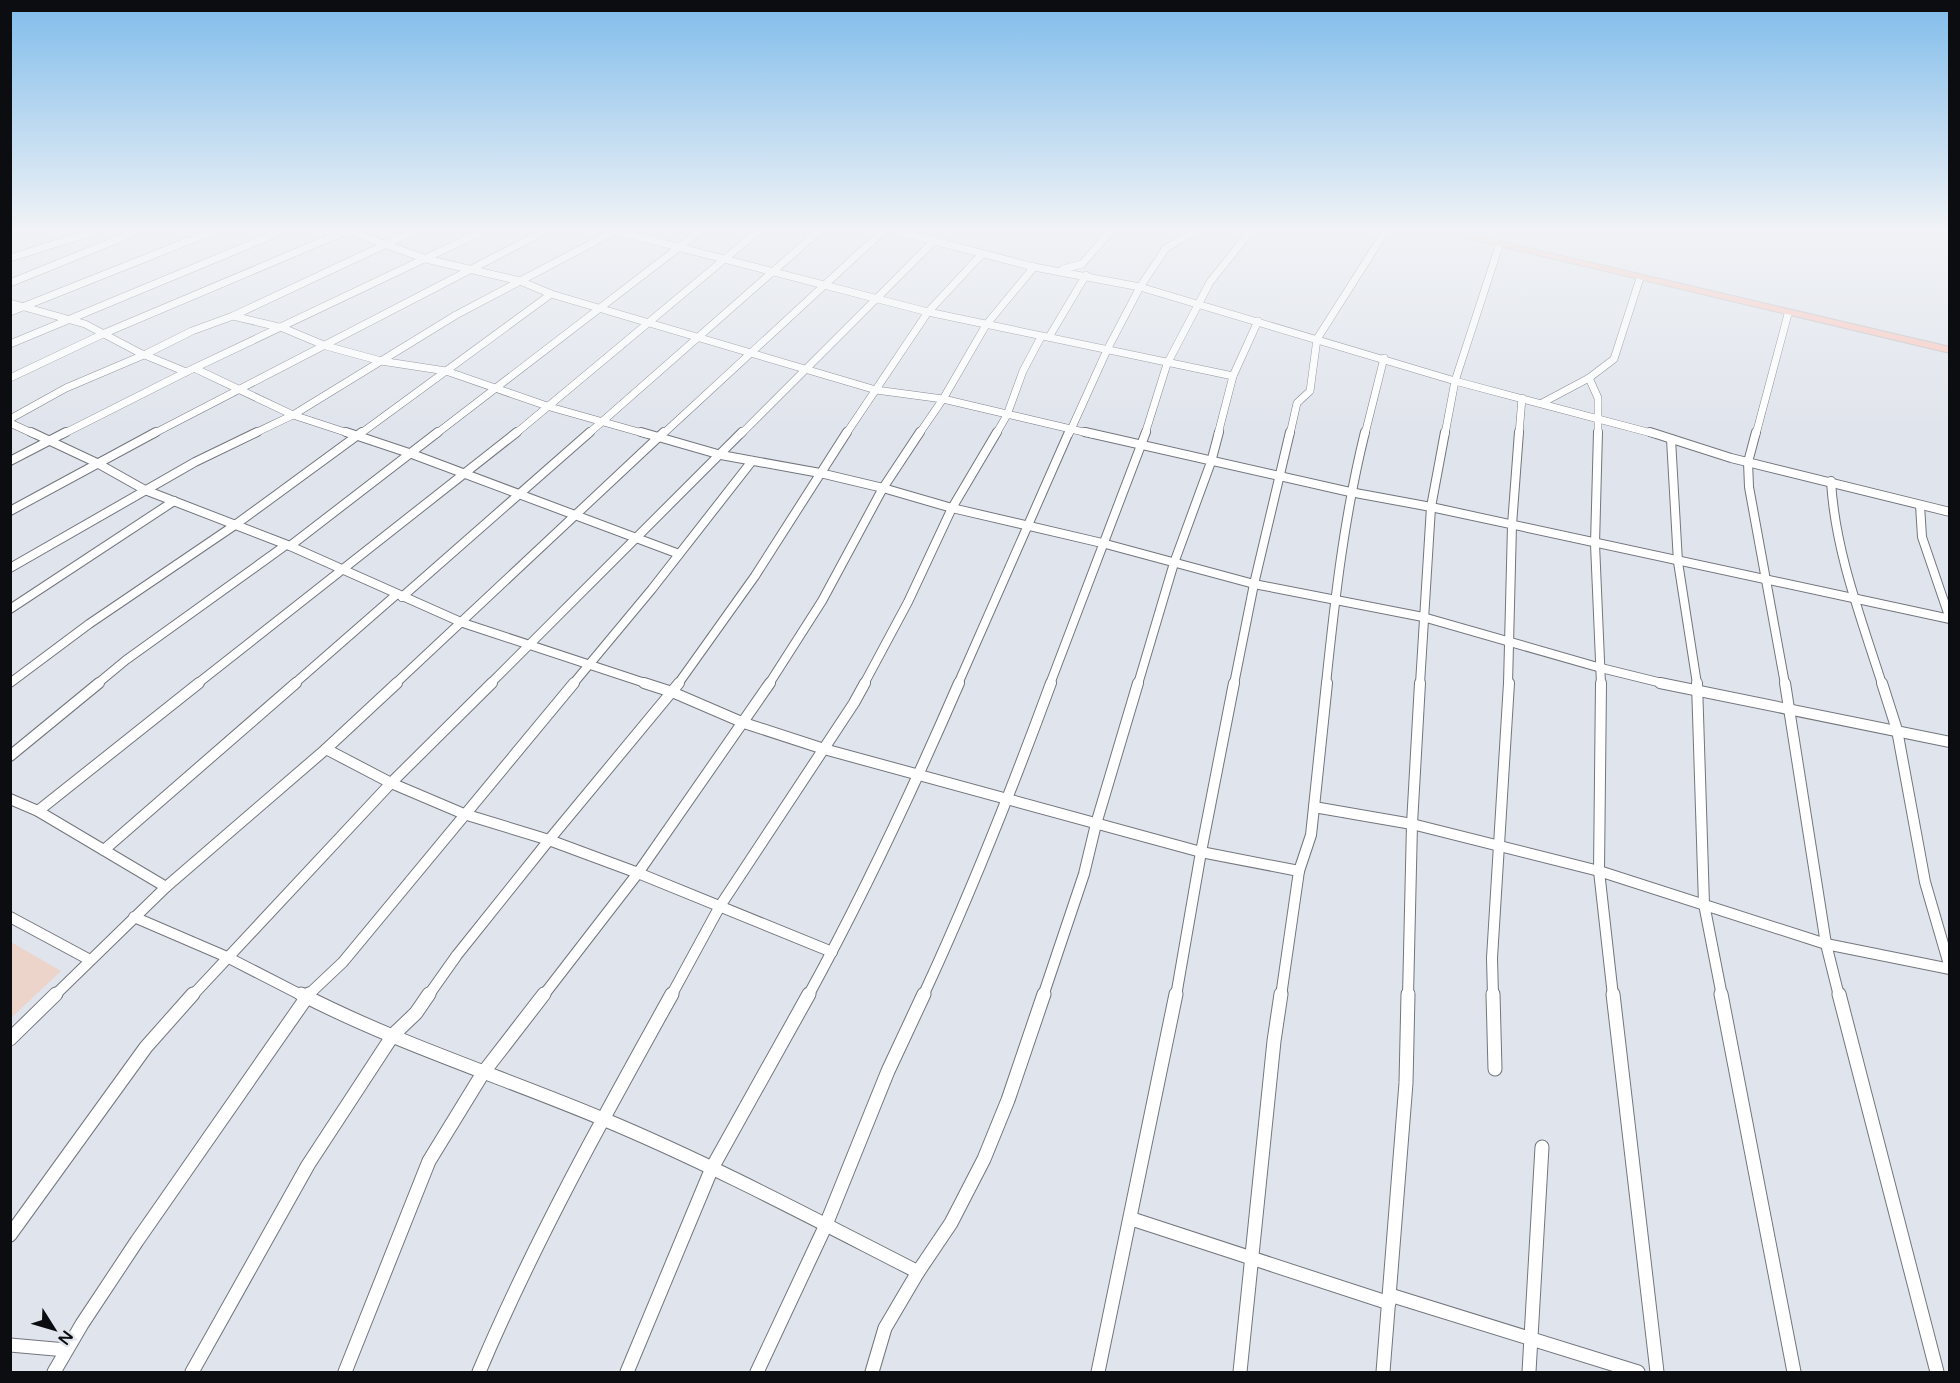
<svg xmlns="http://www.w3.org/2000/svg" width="1960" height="1383" font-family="'Varela Round',sans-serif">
<rect width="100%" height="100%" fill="#e0e4ec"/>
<polygon fill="#edd4cb" points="11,942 61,971 11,1018"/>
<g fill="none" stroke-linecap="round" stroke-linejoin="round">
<defs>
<g id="street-far3">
<polyline points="351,232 426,259 520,281 551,294 876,390 943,399 1092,434"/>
<polyline points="412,232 233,316 283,328 326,346 381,361 446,371 550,407 646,434"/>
<polyline points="620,232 928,312 1233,376"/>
<polyline points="900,232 1034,267 1140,287 1455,381 1655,434"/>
<polyline points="10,258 92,232"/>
<polyline points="1063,269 1082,264 1110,232"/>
<polyline points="10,283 136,232"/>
<polyline points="10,303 85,324 140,353 186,372"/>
<polyline points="10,312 211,232"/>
<polyline points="1049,337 1086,275"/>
<polyline points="10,344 280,232"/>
<polyline points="196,369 293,415 351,434"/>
<polyline points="10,378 105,333 344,232"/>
<polyline points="1589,378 1598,398 1598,434"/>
<polyline points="1542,403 1589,378 1614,359 1640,278"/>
<polyline points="10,419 66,388 146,354 192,331 233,316"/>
<polyline points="10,423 34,434"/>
<polyline points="63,434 186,372 481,232"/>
<polyline points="153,434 543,232"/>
<polyline points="253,434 293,415 456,315 613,232"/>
<polyline points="360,434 551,294"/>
<polyline points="436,434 699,232"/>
<polyline points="515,434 757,232"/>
<polyline points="588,434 818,232"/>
<polyline points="663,434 882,232"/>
<polyline points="741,434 933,242"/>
<polyline points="846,434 928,312 982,254"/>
<polyline points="919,434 943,399 986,325 1034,267"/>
<polyline points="996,434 1007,415 1023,371 1041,337"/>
<polyline points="1069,434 1107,350 1140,287 1166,248 1194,232"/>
<polyline points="1145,434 1167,364 1210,282 1250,232"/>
<polyline points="1218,434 1233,376 1258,321"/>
<polyline points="1290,434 1297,403 1310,391 1317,339 1385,232"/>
<polyline points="1365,434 1384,358"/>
<polyline points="1445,434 1455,381 1499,246"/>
<polyline points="1519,434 1522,398"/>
<polyline points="1756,434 1788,314"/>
</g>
<g id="street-far2">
<polyline points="31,432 97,463 145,490 290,546 463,623 648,684"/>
<polyline points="346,432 412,454 679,554"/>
<polyline points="641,432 721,455 820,473 883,488 952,508 1102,543 1254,584 1423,617 1601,668 1666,684"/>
<polyline points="1085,432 1350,492 1431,507 1950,619"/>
<polyline points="1598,432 1595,544 1601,684"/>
<polyline points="1650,432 1731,458 1950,512"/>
<polyline points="1756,432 1748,462 1749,487 1785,684"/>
<polyline points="1671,439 1678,562 1697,684"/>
<polyline points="10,461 66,432"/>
<path d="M1831,481c4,70 30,137 51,203"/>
<polyline points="1920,505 1922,537 1950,619"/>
<polyline points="10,511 156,432"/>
<polyline points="290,546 438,432"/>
<polyline points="10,568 195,462 257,432"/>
<polyline points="402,597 590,432"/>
<polyline points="10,609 174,501"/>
<polyline points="10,683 89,624 235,525 362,432"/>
<polyline points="97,684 126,660 286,545"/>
<polyline points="197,684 517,432"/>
<polyline points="294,684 397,594"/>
<polyline points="395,684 664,432"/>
<polyline points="490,684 742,432"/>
<polyline points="573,684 652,589 752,461"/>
<polyline points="678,684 755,576 847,432"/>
<polyline points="769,684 822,601 883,488 920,432"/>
<polyline points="864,684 908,602 952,508 997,432"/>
<polyline points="958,684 1069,432"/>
<polyline points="1050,684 1146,432"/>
<polyline points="1138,684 1174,563 1211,462 1219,432"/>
<polyline points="1234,684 1254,584 1290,432"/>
<path d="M1326,684c9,-86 18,-167 39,-252"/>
<polyline points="1420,684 1431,507 1445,432"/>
<polyline points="1508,684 1512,525 1519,432"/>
</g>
<g id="street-far1">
<polyline points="644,683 672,692 744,723 824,749 1201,852 1299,871 1311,835 1314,807 1412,824 1599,871 1826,944 1950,969"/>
<polyline points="1601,683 1599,871 1613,996"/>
<polyline points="1660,683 1950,742"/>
<polyline points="1697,683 1704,904 1722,996"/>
<polyline points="1785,683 1826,944 1839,996"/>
<polyline points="1882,683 1897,730 1925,882 1950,968"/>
<polyline points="326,749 391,783 464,814 549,840 638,873 832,952"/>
<polyline points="10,756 99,683"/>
<polyline points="10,799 38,811 166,887"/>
<polyline points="1314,807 1327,683"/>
<polyline points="38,811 199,683"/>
<polyline points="104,850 296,683"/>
<polyline points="10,917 90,960"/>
<polyline points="134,917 227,957 303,996"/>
<polyline points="54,996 166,887 326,749 397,683"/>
<polyline points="192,996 391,783 492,683"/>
<polyline points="307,996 343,962 574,683"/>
<polyline points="428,996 457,955 549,840 679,683"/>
<polyline points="543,996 638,873 770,683"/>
<polyline points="671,996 720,906 854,703 865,683"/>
<path d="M808,996c56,-102 105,-207 151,-313"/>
<path d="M923,996c48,-103 89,-207 128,-313"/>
<polyline points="1043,996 1084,874 1096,824 1138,683"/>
<polyline points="1176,996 1201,852 1234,683"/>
<polyline points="1281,996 1299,871"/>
<polyline points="1408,996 1412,824 1420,683"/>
<polyline points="1493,996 1492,958 1509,683"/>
</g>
<g id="street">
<path d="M301,994c97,50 202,83 302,125 108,45 211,100 315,153"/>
<polyline points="1493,994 1495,1069"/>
<polyline points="1613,994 1657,1372"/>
<polyline points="1721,994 1794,1372"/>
<polyline points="1839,994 1937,1372"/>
<polyline points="10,1039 56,994"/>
<polyline points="1132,1219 1389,1303"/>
<polyline points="10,1235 146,1047 193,994"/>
<polyline points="1390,1295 1638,1372"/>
<polyline points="10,1345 66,1350"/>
<polyline points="54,1372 82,1324 137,1241 309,994"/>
<polyline points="192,1372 308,1165 393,1035 416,1013 429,994"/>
<polyline points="345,1372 429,1161 483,1073 544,994"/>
<path d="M479,1372c55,-130 124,-254 193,-378"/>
<polyline points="627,1372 712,1168 809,994"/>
<polyline points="757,1372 825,1227 888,1071 924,994"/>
<polyline points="872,1372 885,1328 918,1272 951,1223 984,1159 1008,1100 1044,994"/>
<polyline points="1098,1372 1176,994"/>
<polyline points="1240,1372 1274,1041 1281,994"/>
<polyline points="1383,1372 1406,1083 1408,994"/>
<polyline points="1529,1372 1542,1147"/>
</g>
<polygon id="primary" points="1441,232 1460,232 1950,347 1950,353"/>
</defs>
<use href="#street-far3" stroke="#72767d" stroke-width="8"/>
<use href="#street-far2" stroke="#72767d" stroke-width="10"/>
<use href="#street-far1" stroke="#72767d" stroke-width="12"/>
<use href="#street" stroke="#72767d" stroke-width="15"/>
<use href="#primary" stroke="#c0c0c1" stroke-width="2"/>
<use href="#street-far3" stroke="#fff" stroke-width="7"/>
<use href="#street-far2" stroke="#fff" stroke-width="8"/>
<use href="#street-far1" stroke="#fff" stroke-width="10"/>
<use href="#street" stroke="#fff" stroke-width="13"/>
<use href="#primary" fill="#fac6bd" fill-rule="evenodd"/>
</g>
<linearGradient id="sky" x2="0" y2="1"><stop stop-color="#80bceb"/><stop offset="0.54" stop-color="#f1f3f6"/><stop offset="1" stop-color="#f1f3f6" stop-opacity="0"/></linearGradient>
<rect width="1960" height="426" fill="url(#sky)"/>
<rect width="1960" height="1383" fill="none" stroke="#0c0d10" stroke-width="24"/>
<g transform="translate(54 1329) rotate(127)" stroke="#e0e4ec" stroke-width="4.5" paint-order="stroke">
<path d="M0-4.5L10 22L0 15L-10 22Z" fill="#0c0d10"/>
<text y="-9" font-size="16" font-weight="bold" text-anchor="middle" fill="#0c0d10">N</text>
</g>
</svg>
